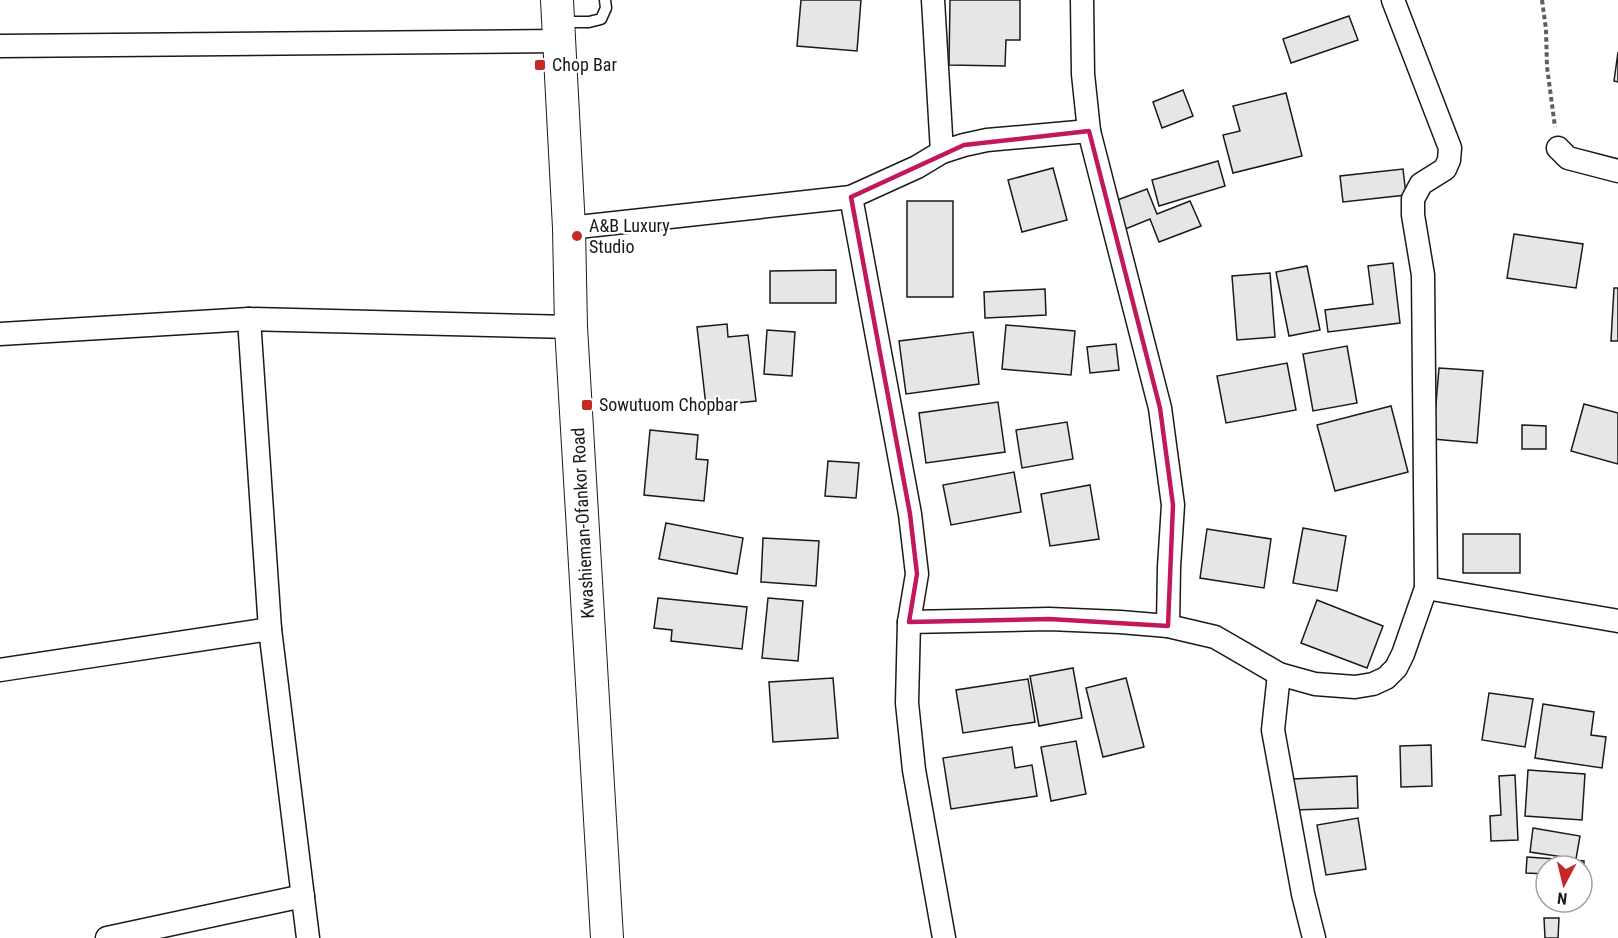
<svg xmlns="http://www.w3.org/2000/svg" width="1618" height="938" font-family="'Roboto Condensed',sans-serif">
<rect width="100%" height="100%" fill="#fff"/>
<g fill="#e6e6e6" stroke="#1a1a1a" stroke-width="1.5">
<polygon points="801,0 861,0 857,51 797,46"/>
<polygon points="950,0 1020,0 1020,40 1006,40 1005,66 949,65"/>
<polygon points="1349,16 1358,40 1291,63 1283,39"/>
<polygon points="1618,52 1618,82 1614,81"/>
<polygon points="1183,90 1193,116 1162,128 1153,102"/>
<polygon points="1286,93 1302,156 1233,173 1223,135 1240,131 1233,106"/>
<polygon points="1218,161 1225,186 1159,206 1152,180"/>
<polygon points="1053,168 1067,220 1022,232 1008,180"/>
<polygon points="1403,169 1406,195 1343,202 1340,176"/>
<polygon points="1147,189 1157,214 1190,201 1201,226 1159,242 1150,219 1123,230 1112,202"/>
<rect x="907" y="201" width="46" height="96"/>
<polygon points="1514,234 1583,244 1576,288 1507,278"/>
<polygon points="1393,263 1400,323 1328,332 1325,310 1373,304 1368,266"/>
<polygon points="1307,266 1320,330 1289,336 1276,272"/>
<polygon points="836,270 836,303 770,303 770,271"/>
<polygon points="1270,273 1275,337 1237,340 1232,276"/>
<polygon points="1614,288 1618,288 1618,341 1611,341"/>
<polygon points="1045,289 1046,315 985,318 984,292"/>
<polygon points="727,324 728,337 748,335 756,401 706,406 697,327"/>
<polygon points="1006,325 1075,331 1071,375 1002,369"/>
<polygon points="767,330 795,332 792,376 764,374"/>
<polygon points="973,332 979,384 906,394 899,341"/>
<polygon points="1116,344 1119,370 1090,373 1087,347"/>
<polygon points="1347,346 1357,403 1313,411 1303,354"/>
<polygon points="1287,363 1296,410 1226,423 1217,376"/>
<polygon points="1439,368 1483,371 1477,443 1433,439"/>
<polygon points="998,402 1005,452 926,463 919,413"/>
<polygon points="1584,404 1618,413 1618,464 1571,451"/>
<polygon points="1391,406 1408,472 1335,491 1317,425"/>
<polygon points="1067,422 1073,459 1022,468 1016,430"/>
<polygon points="1522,425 1546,426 1546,449 1522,449"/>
<polygon points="650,430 698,435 696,459 708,460 704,501 644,495"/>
<polygon points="828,461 859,463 856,498 825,496"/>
<polygon points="1014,472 1021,512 951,525 943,485"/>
<polygon points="1090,485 1099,539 1050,546 1041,494"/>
<polygon points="666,523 743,538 737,574 659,559"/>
<polygon points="1303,528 1346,536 1337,591 1293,583"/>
<polygon points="1207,529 1271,539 1264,588 1200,578"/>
<rect x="1463" y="534" width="57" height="39"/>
<polygon points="763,538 819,541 816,586 761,582"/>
<polygon points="658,598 747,607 742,649 671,641 672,630 654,628"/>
<polygon points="768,598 803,601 798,661 762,658"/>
<polygon points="1317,600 1383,626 1367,668 1301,643"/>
<polygon points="1073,668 1082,718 1039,726 1030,676"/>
<polygon points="833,678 838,738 773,742 769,682"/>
<polygon points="1126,678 1144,747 1103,757 1086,688"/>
<polygon points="1028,679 1035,722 963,733 956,690"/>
<polygon points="1489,693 1533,699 1525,747 1482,740"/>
<polygon points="1543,704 1594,712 1591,735 1606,737 1602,768 1535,758"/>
<polygon points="1076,741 1086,794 1051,801 1041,747"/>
<polygon points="1431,745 1432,786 1401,787 1400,746"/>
<polygon points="1012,747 1015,768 1032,765 1037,796 951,809 943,758"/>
<polygon points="1528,770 1585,774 1582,820 1525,816"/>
<polygon points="1515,775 1518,840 1491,841 1490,816 1501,815 1499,776"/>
<polygon points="1357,776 1358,808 1293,810 1292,779"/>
<polygon points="1358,818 1366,869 1326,875 1317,825"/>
<polygon points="1533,828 1580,836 1576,859 1530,852"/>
<polygon points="1527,857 1584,861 1583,877 1582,866 1546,866 1546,874 1526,873"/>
<polygon points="1544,918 1559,918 1558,938 1545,938"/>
</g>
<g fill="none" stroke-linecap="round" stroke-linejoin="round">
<defs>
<polyline id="lane" points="561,22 589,22 601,19 606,8 605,0"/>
<g id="street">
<polyline points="933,0 942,152"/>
<polyline points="1082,0 1083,74 1089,131 1160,408 1173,505 1169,567 1168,626"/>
<polyline points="0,46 558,41"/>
<polyline points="1558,148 1568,158 1618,171"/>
<polyline points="851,197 910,514 917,574 909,622 907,703 914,770 944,938"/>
<polyline points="569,228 851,197 917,167 942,152 964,145 987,140 1089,131"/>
<polyline points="249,319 270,629 308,938"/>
<polyline points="0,334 249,319 571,327"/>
<polyline points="1426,588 1618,621"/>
<polyline points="909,622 1049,619 1120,622 1168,626 1215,637 1279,674 1315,684 1355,687 1373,684 1386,678 1396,668 1403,654 1426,588 1423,275 1413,215 1413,199 1421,184 1445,169 1449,160 1450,148 1393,0"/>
<polyline points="0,670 270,629"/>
<polyline points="1279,674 1273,730 1303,894 1314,938"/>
<polyline points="107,938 303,896"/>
</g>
<polyline id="secondary" points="557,0 569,228 571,327 607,938"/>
</defs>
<use href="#lane" stroke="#1a1a1a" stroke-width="13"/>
<use href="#street" stroke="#1a1a1a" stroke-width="25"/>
<use href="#secondary" stroke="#1a1a1a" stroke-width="34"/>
<polyline stroke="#5f5f5f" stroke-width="4" stroke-dasharray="4.5 3" stroke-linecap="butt" points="1542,0 1546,29 1547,67 1555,127"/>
<use href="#lane" stroke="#fff" stroke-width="10"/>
<use href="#street" stroke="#fff" stroke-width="22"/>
<use href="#secondary" stroke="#fff" stroke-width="32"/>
</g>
<path fill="none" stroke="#c2185b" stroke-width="4.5" stroke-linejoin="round" d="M1089,131l71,277 13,97 -5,121 -119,-7 -140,3 8,-48 -7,-60 -59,-317 113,-52z"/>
<g fill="#c62828" stroke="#fff" stroke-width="2">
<rect x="534" y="59" width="12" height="12" rx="3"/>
<circle cx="577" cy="236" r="6"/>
<rect x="581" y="399" width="12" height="12" rx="3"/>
</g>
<g text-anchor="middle" stroke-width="4.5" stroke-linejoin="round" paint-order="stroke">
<g font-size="18" fill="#1a1a1a" stroke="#fff" text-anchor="start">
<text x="552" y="71">Chop Bar</text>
<text x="589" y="232">A&amp;B Luxury<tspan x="589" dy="21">Studio</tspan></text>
<text x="599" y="411">Sowutuom Chopbar</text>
</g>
<g font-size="18" fill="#1a1a1a" stroke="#fff">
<text transform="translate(583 523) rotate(-93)" y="6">Kwashieman-Ofankor Road</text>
</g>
</g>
<g transform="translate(1564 884) rotate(187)"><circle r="28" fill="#ffffff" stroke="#a3a3a3" stroke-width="1.5"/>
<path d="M0-4.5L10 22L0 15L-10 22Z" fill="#c62828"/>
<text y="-9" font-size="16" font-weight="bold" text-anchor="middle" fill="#1a1a1a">N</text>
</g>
</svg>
